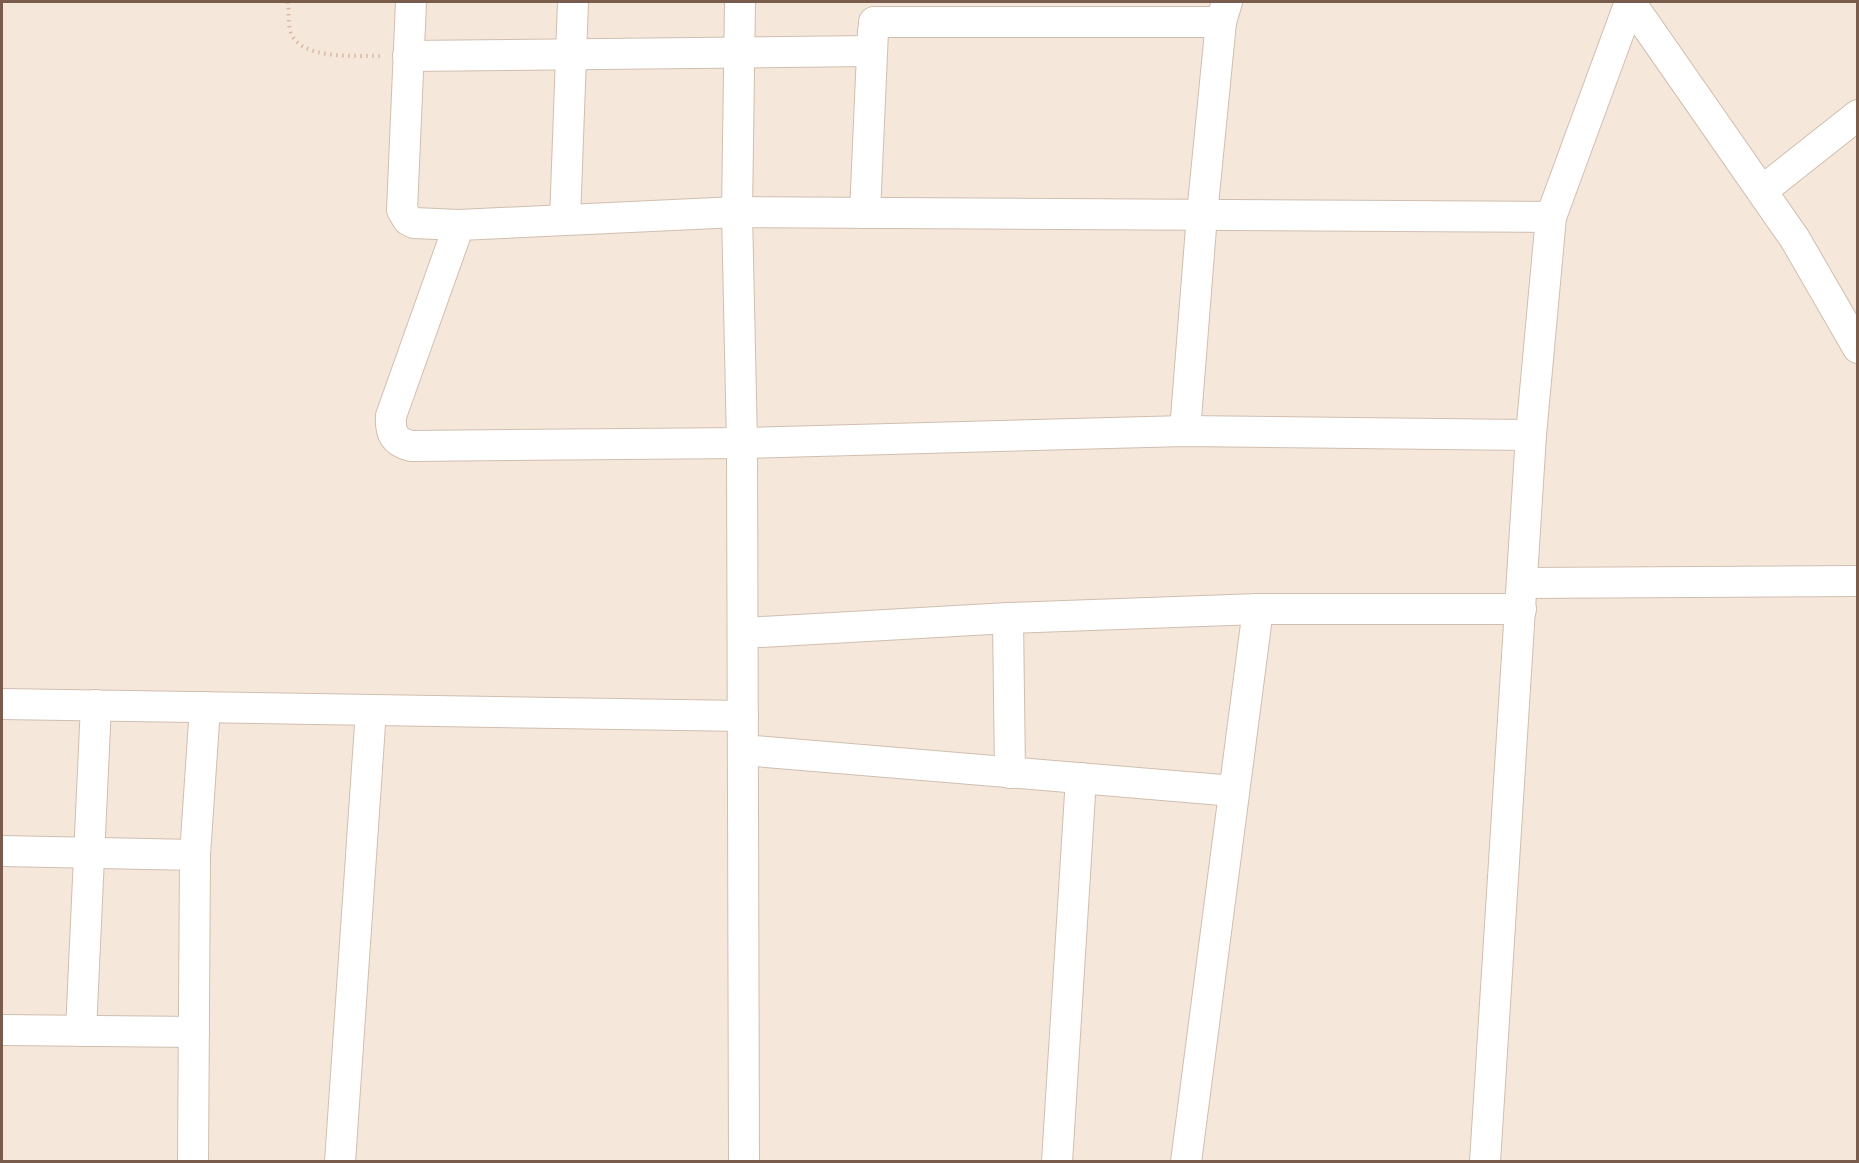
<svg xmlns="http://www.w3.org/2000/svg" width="1859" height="1163" font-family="Karla,sans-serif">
<rect width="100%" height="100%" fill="#fdf6ec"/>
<rect fill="#f5e8da" x="2" y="2" width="1855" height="1159"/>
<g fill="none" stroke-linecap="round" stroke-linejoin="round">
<defs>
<g id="minor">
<polyline points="411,2 402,210 408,220 414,223 459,225 737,212 1551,217"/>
<polyline points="740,2 737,212 742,443 744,1162"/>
<polyline points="1630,2 1795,239 1858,348"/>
<polyline points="874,22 1221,22"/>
<polyline points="408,56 872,51"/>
<polyline points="1763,190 1858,115"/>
<polyline points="865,213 873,31"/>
<polyline points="565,220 573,2"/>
<path d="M459,225l-68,191c-1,17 3,26 20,30l331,-3 443,-12 346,4"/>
<polyline points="1185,431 1202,215 1221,22 1227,2"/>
<polyline points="1522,583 1858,581"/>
<polyline points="1008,618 1010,773"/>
<polyline points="743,633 1008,618 1258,609 1521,609"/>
<polyline points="2,704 743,716"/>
<polyline points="743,750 1234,791"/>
<polyline points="2,851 195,855"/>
<polyline points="2,1030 194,1032"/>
<polyline points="81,1031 96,705"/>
<polyline points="193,1162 195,855 205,707"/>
<polyline points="340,1162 371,710"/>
<polyline points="1057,1162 1081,778"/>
<polyline points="1186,1162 1258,609"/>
<polyline points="1485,1162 1531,435 1551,217 1630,2"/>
</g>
</defs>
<use href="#minor" stroke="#d1beb0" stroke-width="32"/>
<path stroke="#d9b8a5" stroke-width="4" stroke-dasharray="1.5 4.5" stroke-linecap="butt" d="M288,2c1,9 0,19 2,28 8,31 66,25 90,26"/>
<use href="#minor" stroke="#fff" stroke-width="30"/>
</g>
<rect width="1859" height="1163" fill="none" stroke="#7a5c4d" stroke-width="6"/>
</svg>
